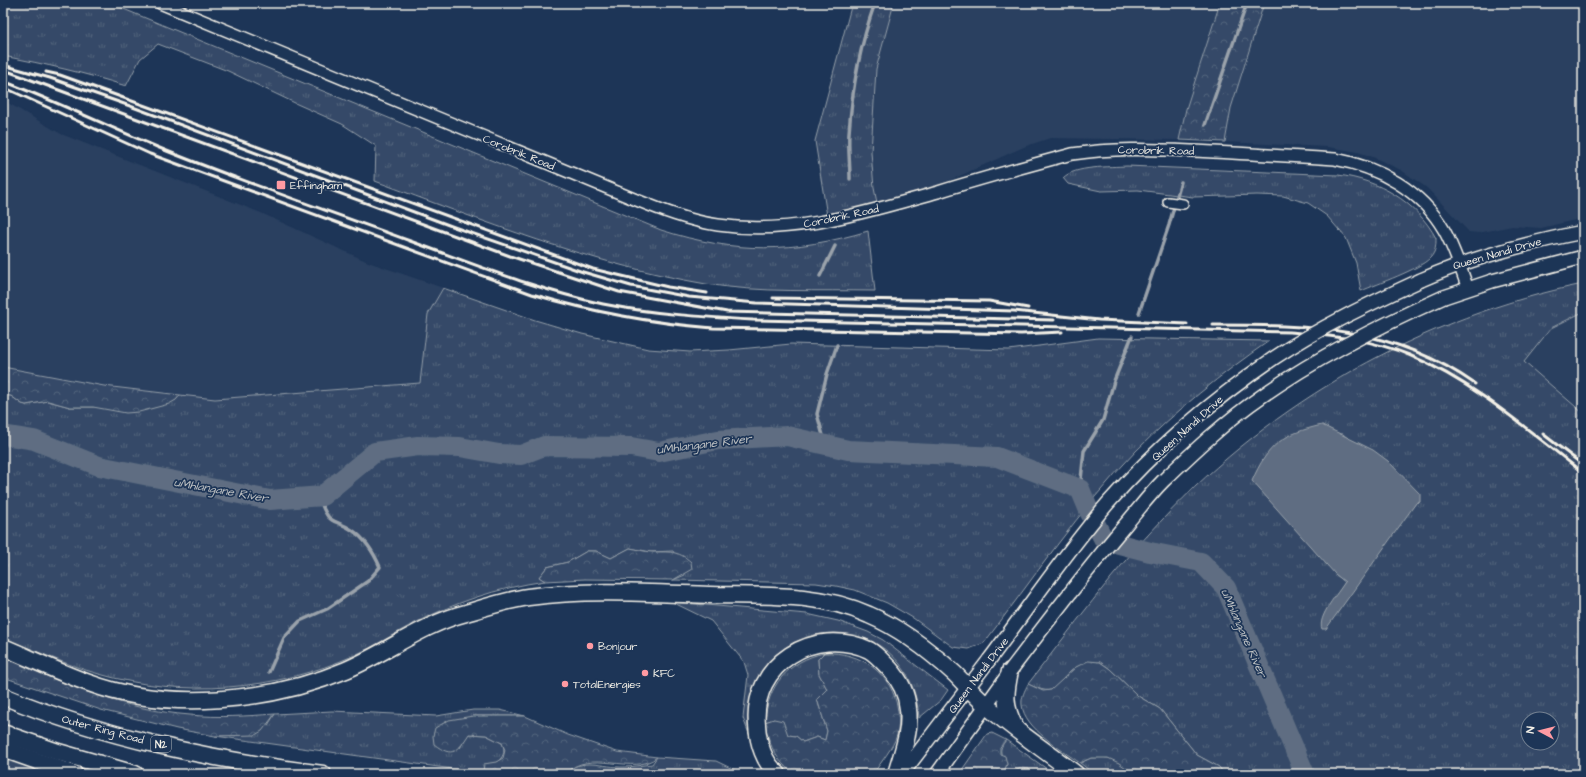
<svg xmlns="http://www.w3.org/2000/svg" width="1586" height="777" font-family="'Architects Daughter',sans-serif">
<defs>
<pattern id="grass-tufts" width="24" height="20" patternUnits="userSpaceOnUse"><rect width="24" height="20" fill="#354a67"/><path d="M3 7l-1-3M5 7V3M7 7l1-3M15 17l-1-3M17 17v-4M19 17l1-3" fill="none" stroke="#53657d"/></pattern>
<pattern id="forest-crowns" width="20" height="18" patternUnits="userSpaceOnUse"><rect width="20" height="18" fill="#354a67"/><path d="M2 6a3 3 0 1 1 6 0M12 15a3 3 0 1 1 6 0" fill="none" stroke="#53657d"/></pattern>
</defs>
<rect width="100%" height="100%" fill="#1d3557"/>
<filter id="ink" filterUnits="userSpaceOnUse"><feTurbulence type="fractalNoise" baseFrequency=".025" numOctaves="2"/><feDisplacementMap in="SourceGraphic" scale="8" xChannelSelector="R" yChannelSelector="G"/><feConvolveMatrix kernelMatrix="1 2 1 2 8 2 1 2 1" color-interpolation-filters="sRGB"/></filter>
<g filter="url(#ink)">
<g fill="#2a4060">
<polygon points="894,3 1220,3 1186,109 1179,140 1050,138 1026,146 946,182 877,203 874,188 871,152 876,69"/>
<polygon points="1264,3 1583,3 1583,218 1541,228 1512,226 1478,233 1469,232 1427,188 1401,170 1373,157 1358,152 1328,147 1225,142 1231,108"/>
<polygon points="3,100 61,134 261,213 368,262 443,288 428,314 420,383 215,399 104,386 3,367"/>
<polygon points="1583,312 1583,413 1523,362 1551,328"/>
</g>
<g fill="url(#grass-tufts)" stroke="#949ea8" fill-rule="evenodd">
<path d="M3,3h106l552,227c75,24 132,23 207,1l7,60c-56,-1 -114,2 -169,-7 -115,-20 -223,-63 -331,-103l1,-35 -34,-22 -45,-20 -69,-33 -70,-27 -18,15 -14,27c-41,-13 -81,-22 -123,-30z"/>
<polygon points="852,3 894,3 876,69 871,152 874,188 877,203 827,216 815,141"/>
<path d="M1127,166l211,9c40,5 78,26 98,63 0,7 0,14 -6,20 -10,11 -53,26 -69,33l-5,-28 -10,-25 -19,-22 -19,-13 -25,-7 -26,-1 -64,2 -55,-7 -37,1 -33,-7 -5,-6c11,-12 47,-11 64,-12z"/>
<path d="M1583,284v28l-32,16 -27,34 59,51v361h-359l-5,-7 -22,-12 -37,-46 -22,-13 -28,-27 -10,-7c-8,2 -19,2 -25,6 -23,17 -16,31 -47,16 43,-55 85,-113 134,-164 111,-118 261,-204 421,-236zM1322,425l14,8 7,1 77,68 -4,1 -91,110 20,-31 -10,-8zM1528,719h24v24h-24z"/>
<path d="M443,288l92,32 47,14 66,15 42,3 39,-2 62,-6 218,6 89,-12 171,3c-48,33 -92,69 -133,110 -57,59 -103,128 -152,192l-15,6 -16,-2 -40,-29 -26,-15 -32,-13 -19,-4 -20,-3 -143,-3 12,-5 -12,-24 -22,1 -21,-4 -19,10 -15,-7h-9l-19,11 -21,5 -8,10 6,4c-48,7 -92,22 -134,44 -19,10 -36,21 -56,30 -80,36 -172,43 -256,19 -33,-9 -65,-24 -96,-37v-242l8,1 11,8 4,1 22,-4 22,6h23l83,-7 4,-5 35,4 205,-16 8,-69z"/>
<path d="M672,602l135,12 31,7 30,11 15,8 65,50 -7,10 -22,18c-8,-123 -183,-108 -170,16l-6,-16 5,-43 -4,-13 -33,-41z"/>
<path d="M824,653l-6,6 1,15 8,15 -10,10 10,32 -2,9 -8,-3 -14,5 -7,-6 -8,-1 -14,-16 -9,3c2,-36 23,-61 59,-69z"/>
<path d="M473,710h27l25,6h-52l-13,32 8,-14 18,1 16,8c7,15 -7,20 -19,28l6,3 -274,-38 19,-1 34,-10 7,-11 57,-3 104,5z"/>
<path d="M1006,740l48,34h-23l-2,-5 -14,2 -1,3h-11l4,-10c-7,-10 -9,-14 -1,-24z"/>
<path d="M657,757l59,4 27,13h-178c16,-18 39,-6 59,-7 9,0 19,-2 28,-3z"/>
<path d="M1091,758c5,0 12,-1 17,0 14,2 17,14 35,16h-49l-14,-11z"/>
</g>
<g fill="url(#forest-crowns)" stroke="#949ea8">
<polygon points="1220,3 1264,3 1231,108 1225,142 1179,140 1186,109"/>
<polygon points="3,367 104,386 180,395 176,400 169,404 139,412 126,413 93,407 70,407 48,401 26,405 22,404 11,396 3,395"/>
<path d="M630,548c7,1 15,4 22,4 16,0 26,-2 39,10l1,7 -19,11 -88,-1 -40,2 -6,-4 8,-10 21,-5 19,-11h9l15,7z"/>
<path d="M824,653c36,-2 69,20 74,58 1,8 1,16 -1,24 -4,13 -16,27 -24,39h-79c-18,-13 -26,-31 -29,-52l9,-3 9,2 5,14 8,1 7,6 14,-5 8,3 2,-9 -10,-32 10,-10 -8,-15 -1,-15z"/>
<path d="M3,657c60,27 121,53 187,58 29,3 57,1 85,-1l-13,17 -7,4 -40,1 -38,-7 -76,-19 -98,-33z"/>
<path d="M1088,661l12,1 10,7 28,27 22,13 37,46 22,12 5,7 -91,-1 -14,-10 -11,-5h-17l-11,5c-18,-13 -56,-35 -58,-58 -1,-8 3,-15 6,-21l15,7 8,-1 25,-23z"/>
<path d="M473,716h52l43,19 49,17 40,5c-23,20 -68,-10 -92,17h-76l-6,-3 1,-7 12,-2 7,-4 2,-8 -3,-7 -16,-8 -17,-1c-11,17 -16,25 -35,10l-1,-8 2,-8 14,-8z"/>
<polygon points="992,733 1006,740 1000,747 1000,754 1005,756 1007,764 1003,774 959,774 987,734"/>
<polygon points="3,756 56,774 6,773 3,771"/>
<polygon points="1021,768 1029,769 1031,774 1014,774 1015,771"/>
</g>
<path fill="#5e6d82" stroke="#9aa2ab" d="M1322,425l51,25 15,11 32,33v8l-4,1 -90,126h-4c-5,-12 16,-36 23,-47l-10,-8 -83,-93c16,-37 31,-47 70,-56z"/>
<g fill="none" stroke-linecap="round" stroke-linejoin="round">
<g stroke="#9aa2ab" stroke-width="3.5">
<polyline points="1205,125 1247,3"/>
<path d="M850,179c0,-15 -2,-31 -1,-46 3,-44 11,-88 26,-130"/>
<polyline points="820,276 835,246"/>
<polyline points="1139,313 1169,225 1181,182"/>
<polyline points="837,345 827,374 817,414 824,439 842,448"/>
<polyline points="1080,489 1084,451 1103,420 1114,381 1132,336"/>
<path d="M269,672l15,-34 16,-17 27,-12 41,-28 12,-14c-6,-14 -16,-29 -28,-37 -20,-13 -22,-3 -32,-30l13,-13"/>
</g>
<polyline stroke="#5e6d82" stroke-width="20" points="3,435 34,440 99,466 270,500 322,496 375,452 418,446 460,447 499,454 521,455 544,446 631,447 659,452 718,440 787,436 848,450 997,457 1080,489 1090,513 1104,540 1150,552 1201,562 1226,588 1305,774"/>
<defs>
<polyline id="minor" points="1168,202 1183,204"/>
<path id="tertiary" d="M160,3l474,196c27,11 55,22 84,26 75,11 148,-13 220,-33 44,-14 89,-26 134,-38 40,-6 79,-5 119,-3 48,2 96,5 144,8 43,8 86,31 109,71 10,18 17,39 24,59"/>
<g id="secondary">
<path d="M1421,280c52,-23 106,-37 162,-48"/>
<polyline points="1444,297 1492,281 1583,257"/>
<polyline points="902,774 989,660"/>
<polyline points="937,774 1008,675"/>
</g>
<g id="motorway">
<path d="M3,647c29,12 57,26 86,36 78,29 181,19 257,-13 40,-17 77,-46 120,-57 20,-6 42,-13 62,-16 60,-8 121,-4 181,-2 54,1 110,-3 160,20 31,13 61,36 86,59 11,11 21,23 33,33 28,24 59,45 88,67"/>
<path d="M1010,671c-5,23 -6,35 5,56"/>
<path d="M3,696c101,42 212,64 320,78"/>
<polyline points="3,733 58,752 135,774"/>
<polyline points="3,749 74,774"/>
<path d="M778,774c-14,-11 -20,-31 -21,-49 -6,-61 57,-100 112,-75 7,4 14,12 20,18 10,11 18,26 19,41 3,22 -6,44 -12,65"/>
</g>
</defs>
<use href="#minor" stroke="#f4f1e8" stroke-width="12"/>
<use href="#tertiary" stroke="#f4f1e8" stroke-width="14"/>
<use href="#secondary" stroke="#f4f1e8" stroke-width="16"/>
<use href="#motorway" stroke="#f4f1e8" stroke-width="19"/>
<use href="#minor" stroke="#1d3557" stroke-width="9"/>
<use href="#tertiary" stroke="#1d3557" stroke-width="11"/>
<use href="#secondary" stroke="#1d3557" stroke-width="13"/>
<use href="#motorway" stroke="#1d3557" stroke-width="16"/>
<g stroke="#f4f1e8" stroke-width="3">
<polyline points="3,65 50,78 130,106 454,227 583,272 631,286 689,297 757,303 1014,311 1099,320 1187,324"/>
<polyline points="7,71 510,256 619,292 727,312 1054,320"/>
<polyline points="46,72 60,75 110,93 593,269 668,287 707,293"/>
<path d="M3,81c52,20 102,44 154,66 83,34 169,63 253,94 64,23 127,49 193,63 50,10 100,13 150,16l537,12c41,4 81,7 119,23 65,27 119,75 174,118"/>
<path d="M3,87l147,67 382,140c60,18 119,29 181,34l308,6 41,-2"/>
<polyline points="773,298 989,301 1028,308"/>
<path d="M1213,325c96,0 180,1 262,59"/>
<polyline points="1543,434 1583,465"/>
</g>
<defs>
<g id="secondary-bridge">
<path d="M989,660c39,-52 76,-107 119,-157 48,-55 106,-104 166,-145 46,-31 97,-55 147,-78"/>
<path d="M1010,671c38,-50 75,-99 116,-147 12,-14 24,-30 37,-43 31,-30 64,-61 99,-85 57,-40 119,-71 182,-99"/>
</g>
</defs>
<use href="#secondary-bridge" stroke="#f4f1e8" stroke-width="16" stroke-linecap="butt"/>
<use href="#secondary-bridge" stroke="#1d3557" stroke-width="13"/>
</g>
</g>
<g fill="#ff9aa2" stroke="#1d3557" stroke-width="1.5">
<rect x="276" y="180" width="10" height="10" rx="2"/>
<circle cx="590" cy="646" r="4"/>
<circle cx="645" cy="673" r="4"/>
<circle cx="565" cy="684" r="4"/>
</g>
<g text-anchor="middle" stroke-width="3.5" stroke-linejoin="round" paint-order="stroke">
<rect fill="#1d3557" stroke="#b4b9bc" stroke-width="1" x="151" y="736" width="20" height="16" rx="3"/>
<g font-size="10" font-weight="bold" fill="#f4f1e8">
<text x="161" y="748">N2</text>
</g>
<g font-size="11" fill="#f4f1e8" stroke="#1d3557">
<text transform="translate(1156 150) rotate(1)" y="4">Corobrik Road</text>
<text transform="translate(519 152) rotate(22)" y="4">Corobrik Road</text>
<text transform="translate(841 216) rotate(-12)" y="4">Corobrik Road</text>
<text transform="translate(1497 253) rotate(-16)" y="4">Queen Nandi Drive</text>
<text transform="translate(1187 428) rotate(-42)" y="4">Queen Nandi Drive</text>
<text transform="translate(978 675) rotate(-53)" y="4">Queen Nandi Drive</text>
<text transform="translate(103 729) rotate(15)" y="4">Outer Ring Road</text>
</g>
<g font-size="11" fill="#f4f1e8" stroke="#1d3557" text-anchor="start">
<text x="290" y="189">Effingham</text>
<text x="598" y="650">Bonjour</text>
<text x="653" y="677">KFC</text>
<text x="573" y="688">TotalEnergies</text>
</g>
<g font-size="12" font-style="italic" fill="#c0c3c4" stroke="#1d3557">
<text transform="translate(704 444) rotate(-7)" y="4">uMhlangane River</text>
<text transform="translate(221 490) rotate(10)" y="4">uMhlangane River</text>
<text transform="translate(1244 633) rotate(66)" y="4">uMhlangane River</text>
</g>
</g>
<rect width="1586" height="777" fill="none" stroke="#1d3557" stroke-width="16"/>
<rect x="8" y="8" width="1570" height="761" fill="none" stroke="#f4f1e8" stroke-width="1.5" filter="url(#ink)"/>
<g transform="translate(1540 731) rotate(277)"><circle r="19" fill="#1d3557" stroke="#738091"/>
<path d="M0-3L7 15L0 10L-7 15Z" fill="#ff9aa2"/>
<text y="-6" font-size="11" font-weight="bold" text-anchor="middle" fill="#f4f1e8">N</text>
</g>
</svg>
